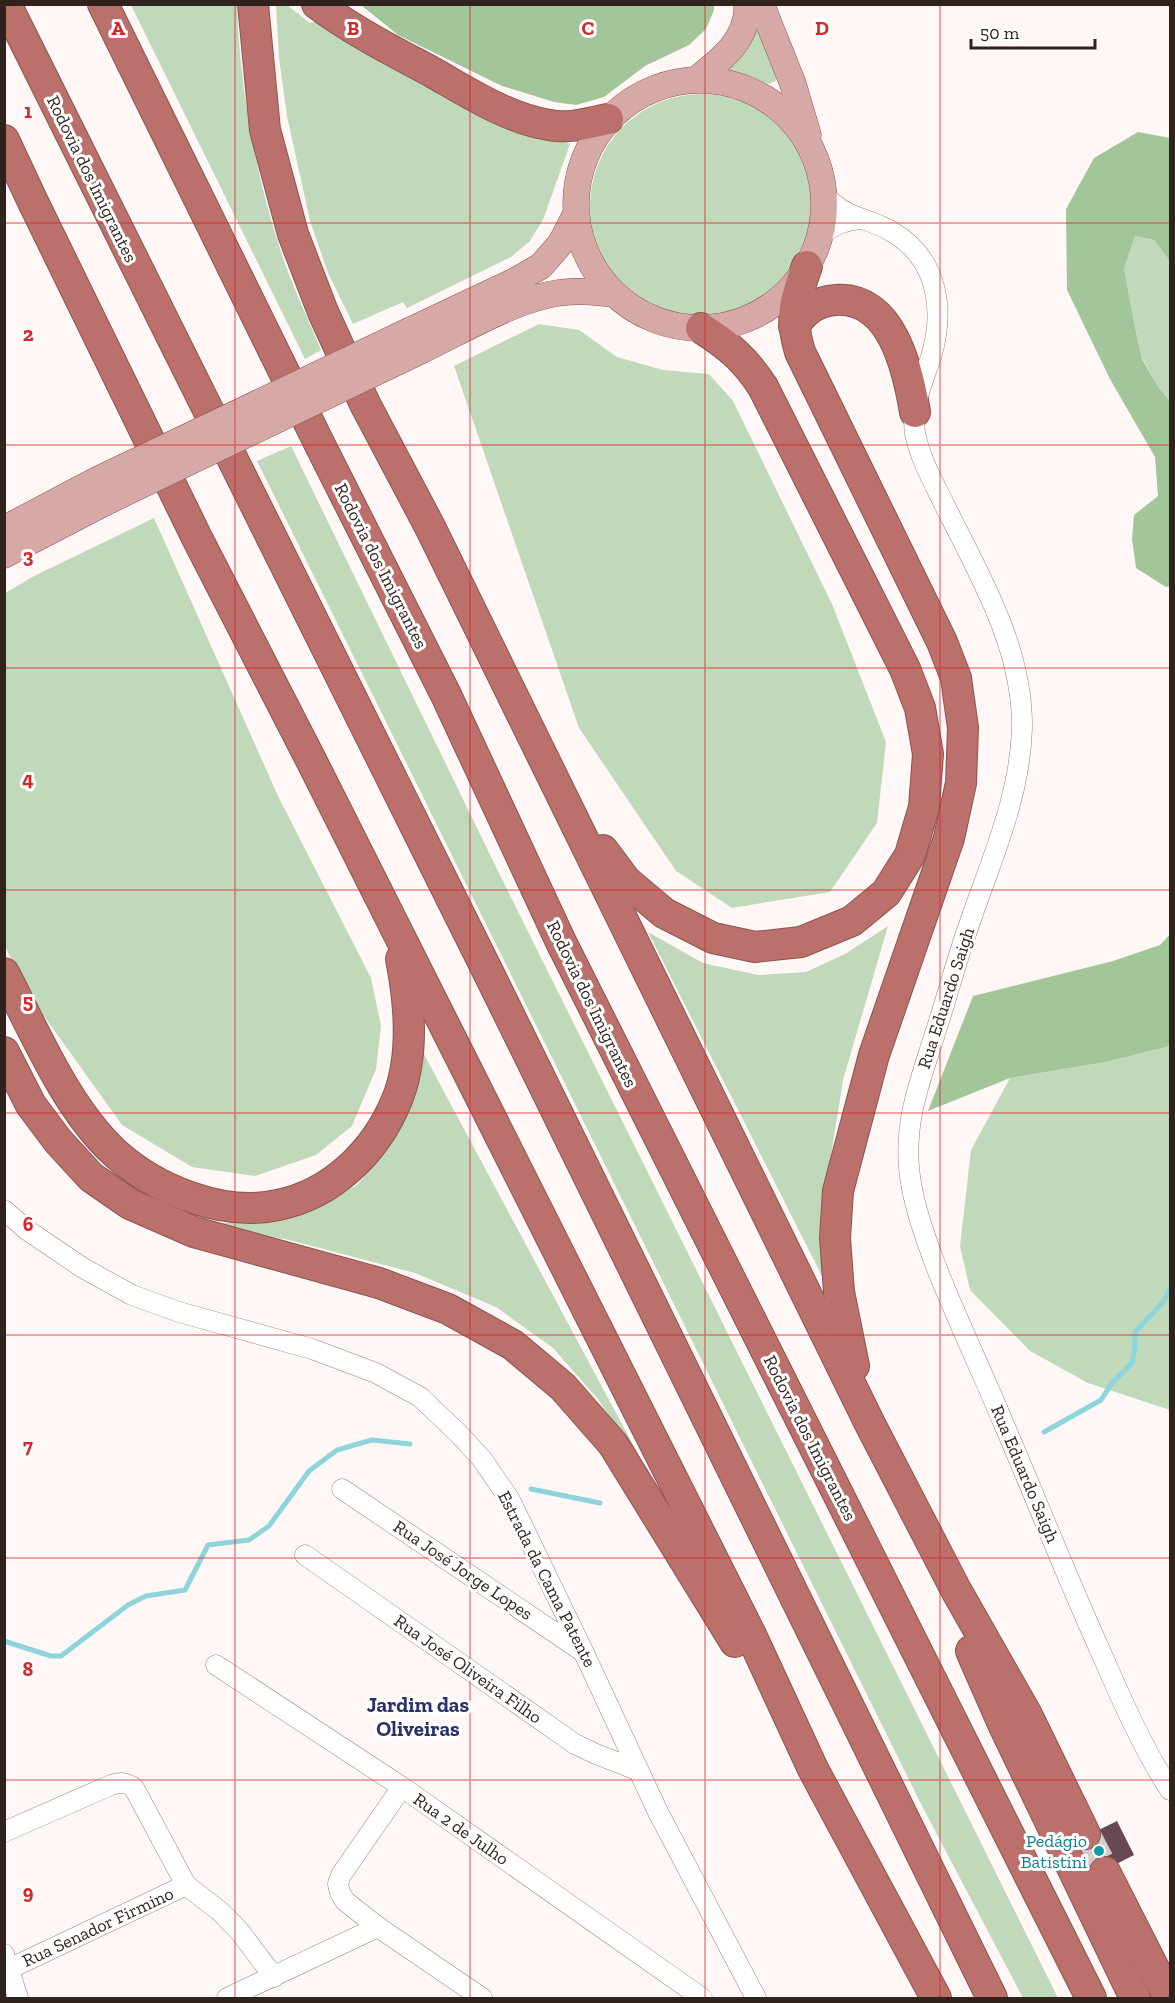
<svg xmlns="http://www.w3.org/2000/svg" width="1175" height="2003" font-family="'Zilla Slab',serif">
<rect width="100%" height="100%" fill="#fff7f5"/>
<g fill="#c1d9bb">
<path d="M131,5h106c3,87 19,173 47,256 11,30 25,60 37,89l-16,9z"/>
<polygon points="276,5 287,5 310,23 316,21 492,123 527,134 560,139 570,144 543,220 530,241 511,257 407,308 403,302 353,324 328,273 310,221 287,116 279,58"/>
<polygon points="754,14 778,71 776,81 769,84 739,72 720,69"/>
<circle cx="702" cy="206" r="112"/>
<polygon points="1135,236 1154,240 1169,260 1170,268 1170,402 1157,385 1142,358 1134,322 1124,269"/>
<polygon points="539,324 579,330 617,357 663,370 709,374 733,401 832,604 886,742 877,823 830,892 732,908 676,871 579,728 454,366"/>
<polygon points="291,446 497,869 1058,1998 1023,1998 922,1806 257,461"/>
<polygon points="154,518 278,796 371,978 381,1026 376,1069 352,1126 316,1155 255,1176 192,1167 122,1125 44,1016 5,947 4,594 32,577"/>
<polygon points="888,926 843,1080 823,1206 823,1278 648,932 703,963 758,975 806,972 845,954"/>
<polygon points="418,1043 646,1469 597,1398 553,1348 496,1307 415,1273 289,1240 219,1227 209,1223 264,1223 312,1211 357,1185 386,1151 405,1112"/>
<polygon points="1170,1046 1170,1410 1088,1383 1030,1351 970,1290 960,1246 971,1150 1010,1078 1106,1062"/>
</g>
<g fill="#a2c599">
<polygon points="361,5 714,4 714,10 706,29 689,45 645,66 604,97 576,105 554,102 502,86 398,35"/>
<polygon points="1138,132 1170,138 1170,268 1169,260 1154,240 1135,236 1124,269 1134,322 1142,359 1157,385 1170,402 1170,586 1166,587 1136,568 1132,539 1134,515 1158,496 1155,457 1110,379 1067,290 1066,209 1094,158"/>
<polygon points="1170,934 1170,1046 1106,1062 1010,1078 928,1111 973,996 1113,961 1160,945"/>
</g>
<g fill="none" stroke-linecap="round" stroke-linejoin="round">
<g stroke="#8dd5da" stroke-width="5">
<polyline points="1044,1432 1101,1400 1112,1383 1132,1363 1135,1347 1135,1332 1164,1301 1170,1289"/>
<polyline points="531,1489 600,1503"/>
<polyline points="4,1641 51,1656 61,1656 128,1605 146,1596 185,1590 208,1545 249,1540 269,1526 309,1471 337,1450 372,1440 410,1444"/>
</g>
</g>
<polygon fill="#674953" points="1117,1821 1134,1855 1081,1882 1064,1847"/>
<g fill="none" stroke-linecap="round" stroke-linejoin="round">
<polyline stroke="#d6cdca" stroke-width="30" stroke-dasharray="30 15" stroke-linecap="butt" points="1085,1834 1105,1872"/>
<defs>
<g id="minor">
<path d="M824,196c7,6 14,12 22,16 15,8 33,11 48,21 44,27 51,77 37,124 -8,24 -20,50 -16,76 5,26 19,50 30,73 35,70 78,142 77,222 -2,69 -30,130 -52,194 -14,39 -24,79 -37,118 -14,44 -28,80 -24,128 3,32 14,63 25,93 21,55 47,108 69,161 34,79 65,158 100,235 20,46 40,91 67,133"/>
<path d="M821,235c13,-10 24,-15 41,-16"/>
<polyline points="4,1210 27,1230 83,1268 132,1295 179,1312 312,1349 376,1373 420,1397 458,1433 482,1459 510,1500 584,1653 658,1812 756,1998"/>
<polyline points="342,1489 582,1651"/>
<polyline points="305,1555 575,1744 596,1754 637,1770"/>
<polyline points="216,1665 402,1787 702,1998"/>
<polyline points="402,1787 341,1875 338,1884 340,1893 345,1901 378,1927 482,1998"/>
<path d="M4,1832l107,-47c9,-3 15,-3 23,3l52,97 36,28 18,19 34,45"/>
<polyline points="4,1954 18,1998"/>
<polyline points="9,1969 186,1885"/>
<polyline points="227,1998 378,1927"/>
</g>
<g id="major">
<polyline points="761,4 793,84 808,135"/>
<path d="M697,79c24,-19 52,-40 50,-75"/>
<circle cx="700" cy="204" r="124"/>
<polyline points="411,330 515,281 541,266 561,243 575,216"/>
<path d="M422,350c40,-19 93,-51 136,-57 18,-3 37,-1 56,1"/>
<polyline points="4,529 97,480"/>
<polyline points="4,555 108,501"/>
</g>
<g id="highway">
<polyline points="6,4 492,980 992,1998"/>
<polyline points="103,4 318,441 446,695 561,942 1091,1998"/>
<polyline points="253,4 265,130 293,234 323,312 365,404 430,527 870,1424 956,1590 1027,1715 1085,1834"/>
<path d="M317,4c36,27 76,47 115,68 37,21 75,46 117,53 20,4 40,-2 59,-6"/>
<polyline points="4,140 33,202 197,538 310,758 751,1635 813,1769 936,1998"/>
<path d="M807,266c-12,35 -18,49 -7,86l142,290 14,36 7,50 -2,55 -12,55 -75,217 -36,136 -3,47 4,54 15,74"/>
<path d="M794,326c11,-16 23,-25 42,-26 56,-4 72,70 79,112"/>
<path d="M603,850l23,31 38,32 49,25 42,9 46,-5 51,-21 34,-28 24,-38 14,-48 4,-53 -8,-46 -15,-39 -142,-282c-18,-28 -34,-41 -62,-59"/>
<path d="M4,973c31,59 62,135 111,180 41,37 108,64 163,52 54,-11 97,-53 118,-103 19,-44 14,-97 5,-143"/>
<polyline points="4,1052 31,1105 58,1141 91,1177 130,1204 194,1232 379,1283 448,1309 513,1345 563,1387 613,1444 735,1642"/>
<polyline points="971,1651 1004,1726 1135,1998"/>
<polyline points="1105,1872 1169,1998"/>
</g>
</defs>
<use href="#minor" stroke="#a08074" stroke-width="21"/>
<use href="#major" stroke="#8a5551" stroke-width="27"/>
<use href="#highway" stroke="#8a5551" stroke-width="32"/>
<use href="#minor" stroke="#fff" stroke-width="20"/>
<use href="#major" stroke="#d6a9a7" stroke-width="26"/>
<use href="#highway" stroke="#bb706c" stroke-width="30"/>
<defs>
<g id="major-bridge">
<polyline points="97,480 411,330"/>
<polyline points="108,501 422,350"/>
</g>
</defs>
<use href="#major-bridge" stroke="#8a5551" stroke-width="27" stroke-linecap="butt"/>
<use href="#major-bridge" stroke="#d6a9a7" stroke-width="26"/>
</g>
<path fill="none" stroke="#d62828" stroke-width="1.5" stroke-opacity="0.55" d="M235,4v1994M470,4v1994M705,4v1994M940,4v1994M4,223h1166M4,445h1166M4,668h1166M4,890h1166M4,1113h1166M4,1335h1166M4,1558h1166M4,1780h1166"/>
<circle fill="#0f9aa8" stroke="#fff" stroke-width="2" cx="1099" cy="1851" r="6"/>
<g text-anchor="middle" stroke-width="6" stroke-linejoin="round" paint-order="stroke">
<g font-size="18" fill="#30231e" stroke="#fff">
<text transform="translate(92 179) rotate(64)" y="6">Rodovia dos Imigrantes</text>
<text transform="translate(381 566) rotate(63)" y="6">Rodovia dos Imigrantes</text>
<text transform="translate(946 998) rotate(-72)" y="6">Rua Eduardo Saigh</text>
<text transform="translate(592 1004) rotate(64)" y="6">Rodovia dos Imigrantes</text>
<text transform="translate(810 1438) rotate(63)" y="6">Rodovia dos Imigrantes</text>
<text transform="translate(1025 1474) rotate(67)" y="6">Rua Eduardo Saigh</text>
<text transform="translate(463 1570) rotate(34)" y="6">Rua José Jorge Lopes</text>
<text transform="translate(547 1579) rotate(63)" y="6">Estrada da Cama Patente</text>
<text transform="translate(468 1669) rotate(35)" y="6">Rua José Oliveira Filho</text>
<text transform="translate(461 1829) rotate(35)" y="6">Rua 2 de Julho</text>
<text transform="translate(98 1927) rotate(-25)" y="6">Rua Senador Firmino</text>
</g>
<g font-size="18" fill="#0d838f" stroke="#fff" text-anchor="end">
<text x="1087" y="1847">Pedágio<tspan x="1087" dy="21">Batistini</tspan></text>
</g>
<g font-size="21" font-weight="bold" fill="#2b316b" stroke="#fff">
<text x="418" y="1712">Jardim das<tspan x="418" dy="24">Oliveiras</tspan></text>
</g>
</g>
<g font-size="20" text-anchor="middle" font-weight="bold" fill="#d62828" stroke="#fff" stroke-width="6" stroke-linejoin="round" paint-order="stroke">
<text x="118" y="35">A</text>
<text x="353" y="35">B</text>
<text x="588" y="35">C</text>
<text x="822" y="35">D</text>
<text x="28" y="118">1</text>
<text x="28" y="341">2</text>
<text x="28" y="563">3</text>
<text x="28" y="786">4</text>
<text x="28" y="1008">5</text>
<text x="28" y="1231">6</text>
<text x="28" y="1453">7</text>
<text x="28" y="1676">8</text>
<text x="28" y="1899">9</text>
</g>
<rect width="1175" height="2003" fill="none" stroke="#30231e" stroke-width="12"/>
<path d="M971 39v9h124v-9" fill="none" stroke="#30231e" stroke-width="3"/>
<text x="980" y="39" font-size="18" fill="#30231e" stroke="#ffffff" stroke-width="4.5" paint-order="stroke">50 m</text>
</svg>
